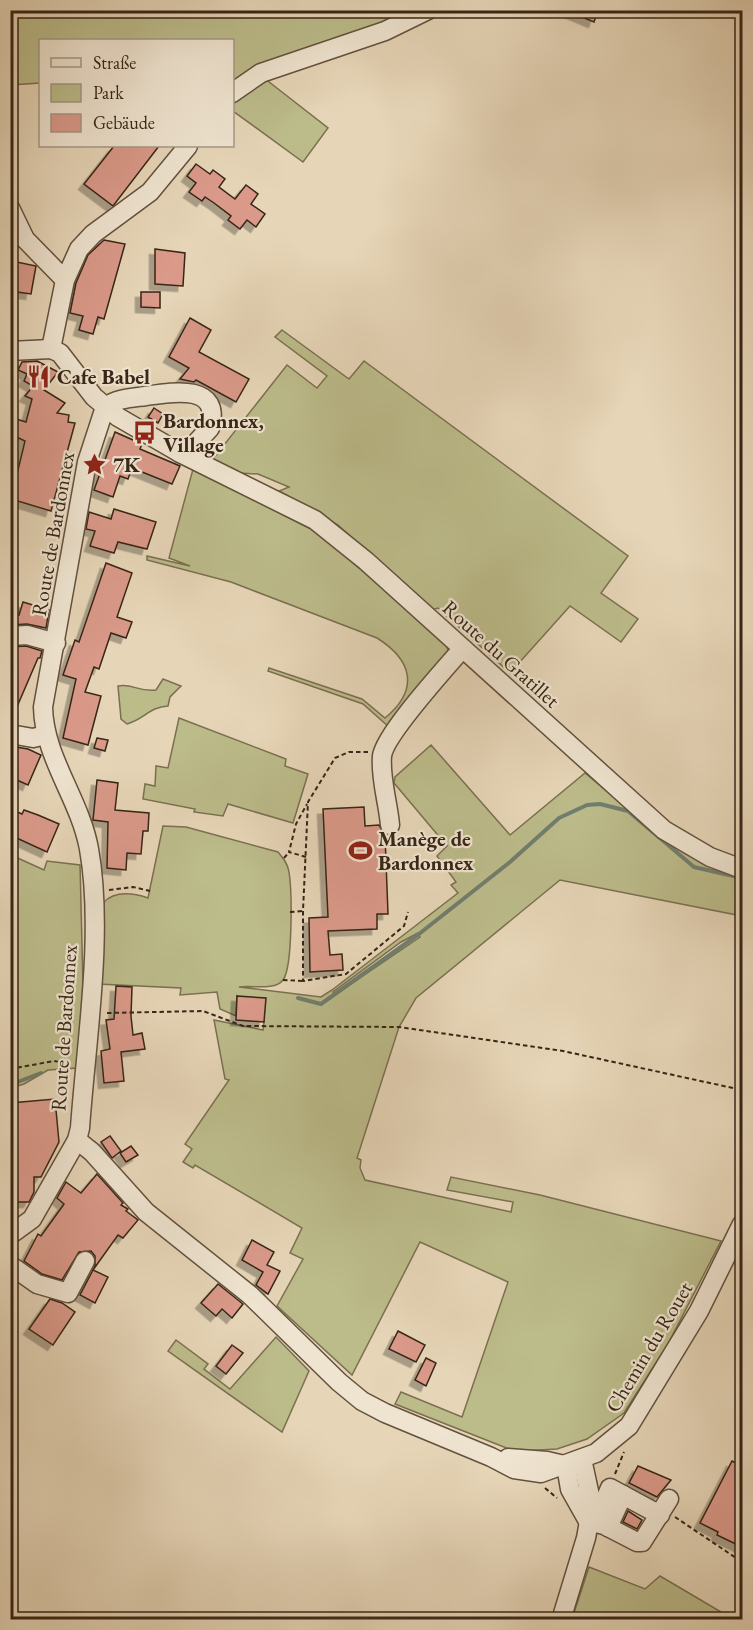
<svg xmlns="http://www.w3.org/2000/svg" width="753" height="1630" font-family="'EB Garamond',serif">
<defs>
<filter id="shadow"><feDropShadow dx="-5.5" dy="5.5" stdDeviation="0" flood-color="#0004"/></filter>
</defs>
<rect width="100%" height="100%" fill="#e6d5b7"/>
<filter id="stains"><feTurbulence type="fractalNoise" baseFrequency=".00333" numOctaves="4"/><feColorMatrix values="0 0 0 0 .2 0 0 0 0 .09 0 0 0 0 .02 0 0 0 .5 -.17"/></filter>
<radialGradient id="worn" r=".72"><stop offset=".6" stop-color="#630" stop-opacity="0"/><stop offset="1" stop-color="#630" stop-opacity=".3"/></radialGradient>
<g fill="#bcbb8a" stroke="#7a7050" stroke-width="1.5" fill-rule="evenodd">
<polygon points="10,11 416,11 233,84 232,40 40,40 40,83 11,85"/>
<polygon points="264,78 328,128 303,162 233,111 233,101"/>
<polygon points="282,330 349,379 364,361 628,556 601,593 638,619 621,642 570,606 510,673 438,608 431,610 338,525 279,491 289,487 258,474 239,473 213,459 287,365 317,388 327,376 275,337"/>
<path d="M193,469l126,64 127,111 3,9 -59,75 -27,-24 -95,-33 1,-3 93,31 23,19c35,-29 27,-58 -8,-80l-146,-56 -84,-22v-4l43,10 -21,-8z"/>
<path d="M163,679l18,7 -11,11 -2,9c-19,1 -23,13 -41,18l-6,-5 -3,-33c14,-3 20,6 38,4z"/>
<polygon points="179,718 286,759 285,766 308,774 293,823 228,804 223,816 194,812 195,809 143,799 145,784 155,786 156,766 168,768"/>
<path d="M431,745l79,90 75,-62 73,60 84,43v40l-182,-36 -144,118 -17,29 -42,131 4,2 -1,8 5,12 146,32 2,-10 -66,-12 4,-13 89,18 181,46 -53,103 -44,69 -37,26 -30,10 -35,2 -13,-2 -114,-45 6,-12 61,25 46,-135 -88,-40 -68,133 -75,-69 26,-47 -13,-6 12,-25 -107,-63 -2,3 -10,-6 9,-13 -7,-5 44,-64 -4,-1 -11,-59 49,10 1,-8 -27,-26 -1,20 -16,-7 -3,-17 -37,3 1,-7 -83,-4 5,-81c12,-13 30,-10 45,-5l15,-72 23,1 92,25c5,6 10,12 11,20 3,18 4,95 -6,108 -8,11 -33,5 -44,7l82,10 11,-7 126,-97 -7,-8 5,-3 -19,-26 10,-10 -53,-63 1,-6zM418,933l2,4 -85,58 -2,-3 68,-50z"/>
<polygon points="11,855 44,870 47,861 80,865 83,985 78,1068 48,1070 24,1084 11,1088"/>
<polygon points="276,1337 309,1371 282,1432 168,1351 176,1340 208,1364 204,1369 230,1389"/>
<polygon points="589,1567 645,1589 660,1576 733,1619 572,1619"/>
</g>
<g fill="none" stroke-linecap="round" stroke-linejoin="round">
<g stroke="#717e6e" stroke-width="4">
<polyline points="298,998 321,1004 419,934 510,862 559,818 587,805 600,804 628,811 694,867 742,878"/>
<polyline points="10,1085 41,1073"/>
</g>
</g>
<g fill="#da9989" stroke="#372516" stroke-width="1.5" filter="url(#shadow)">
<polygon points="565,10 591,10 597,13 594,22"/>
<polygon points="114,146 159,146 113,206 84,184"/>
<polygon points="196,164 210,174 213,170 225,179 219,187 235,199 246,185 258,194 251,204 265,214 256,227 247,220 240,229 228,220 231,216 214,203 205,197 202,201 189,192 196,183 187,176"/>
<polygon points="104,240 125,244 104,319 98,317 93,334 79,330 83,316 70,313 76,283 88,255"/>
<polygon points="155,249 185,253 183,286 155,284"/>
<polygon points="12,261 36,266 31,294 10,291"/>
<polygon points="141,292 160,292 160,308 141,307"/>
<polygon points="190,318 211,330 199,352 249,379 236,402 196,380 194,382 180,379 189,368 169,357"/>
<polygon points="37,361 58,372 44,390 65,403 57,413 69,415 68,422 75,423 51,511 11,499 25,441 10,434 10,417 26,422 32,399 25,396 33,386 24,381 27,374 18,370 22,362"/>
<polygon points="154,408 163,414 158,423 148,417"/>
<polygon points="115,432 142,444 140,449 180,466 172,484 132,468 128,479 120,476 113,497 94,490"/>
<polygon points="114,509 156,522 147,549 118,542 114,553 90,546 95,531 86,529 89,512 111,519"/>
<polygon points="106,563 132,573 117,617 132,622 126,638 111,633 99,669 94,667 85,692 101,696 88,745 63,738 76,679 63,675 75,640 79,642"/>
<polygon points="23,602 49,610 46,628 27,624 10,625 10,612 19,615"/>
<polygon points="26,646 42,651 40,658 38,658 10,723 10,647"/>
<polygon points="97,738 108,740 105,751 94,748"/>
<polygon points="10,746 28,749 41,755 28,785 10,777"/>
<polygon points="97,780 118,783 115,810 149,813 148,831 143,831 141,854 127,853 126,870 107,868 108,822 93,820"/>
<polygon points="364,807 365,826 379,825 385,835 388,914 377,914 377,929 328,931 330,955 342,954 343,970 310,972 309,918 328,917 323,809"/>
<polygon points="10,809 22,814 24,810 38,815 59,824 47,852 10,835"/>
<polygon points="116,986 132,987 131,1016 133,1035 142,1033 145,1049 121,1052 124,1081 104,1083 101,1051 110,1049 106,1020 114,1019"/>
<polygon points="237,996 266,998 264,1022 236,1020"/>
<polygon points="55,1099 59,1142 41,1177 34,1177 34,1192 29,1202 13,1202 10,1103"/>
<polygon points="110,1136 121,1151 112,1158 101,1142"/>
<polygon points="131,1146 138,1155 126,1162 120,1153"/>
<polygon points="97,1174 123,1203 121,1205 128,1209 126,1211 138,1220 123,1238 118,1235 93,1270 108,1277 95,1303 80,1295 95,1266 95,1256 91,1251 79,1252 62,1280 42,1274 24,1261 38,1234 41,1236 64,1204 57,1198 66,1182 81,1193"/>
<polygon points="252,1240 274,1252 267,1265 280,1271 268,1294 256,1285 263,1272 242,1260"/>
<polygon points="218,1284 243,1304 232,1318 222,1309 216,1316 201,1303"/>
<polygon points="50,1299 62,1303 75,1312 53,1345 29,1329"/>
<polygon points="398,1331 425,1345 416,1362 389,1349"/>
<polygon points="232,1345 243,1353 226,1374 216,1366"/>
<polygon points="426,1358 436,1363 426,1386 415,1380"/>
<polygon points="732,1461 742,1466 742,1547 717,1535 718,1532 700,1523"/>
<polygon points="638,1466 671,1480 657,1497 629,1483"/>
<polygon points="628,1511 642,1520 637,1529 623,1522"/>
</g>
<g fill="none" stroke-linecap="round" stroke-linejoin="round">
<defs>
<g id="minor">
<polyline points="232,93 261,73 385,31 428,10"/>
<polyline points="10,208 25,239 65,280"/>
<polyline points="51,349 65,280 79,249 93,234 150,192 188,146"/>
<polyline points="10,351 51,349 60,353 94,397 118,417 180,453 315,520 366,561 664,830 710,857 742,869"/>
<path d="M105,407c13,-9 26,-9 41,-11 26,-4 76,-13 64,32l-14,15 -16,10"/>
<polyline points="10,636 27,635 56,643"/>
<polyline points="10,734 33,738 46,735"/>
<path d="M390,825c-2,-23 -10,-47 -8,-69 3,-22 63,-87 80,-107"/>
<polyline points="77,1140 92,1152 146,1212 250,1295 339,1382 362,1401 385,1413 491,1457 514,1469 541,1473 596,1453 629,1426 699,1311 742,1224"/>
<path d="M10,1235l22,-16 45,-79 3,-12c6,-86 24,-195 9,-279 -9,-50 -45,-91 -46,-142l44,-245 18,-55"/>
<polyline points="10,1265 37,1284 68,1293 85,1261"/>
<polyline points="508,1458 547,1461 564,1465"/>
<polyline points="566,1466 570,1489 588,1521"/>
<polyline points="588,1521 604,1525 637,1542 642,1542 669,1499"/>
<polyline points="596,1522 610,1488 660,1515"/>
<polyline points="608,1527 623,1495"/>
<polyline points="561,1620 586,1538 592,1505 582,1459"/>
</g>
</defs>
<use href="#minor" stroke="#63513e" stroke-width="21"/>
<g stroke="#372516" stroke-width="2" stroke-dasharray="4.5 3" stroke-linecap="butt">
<polyline points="368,752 349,752 335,758 308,802 303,911 303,981 346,974 404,926 408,912"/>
<polyline points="306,857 289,852 296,824 307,804"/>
<polyline points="284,858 289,852"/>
<polyline points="109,890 133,887 150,891"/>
<polyline points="290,912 303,911"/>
<polyline points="283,980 303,981"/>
<polyline points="107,1013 203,1011 243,1026 399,1027 563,1051 742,1090"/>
<polyline points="10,1069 54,1061 70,1064"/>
<polyline points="615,1474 624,1452"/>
<polyline points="545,1488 557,1498"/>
<polyline points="675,1517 742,1562"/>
</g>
<use href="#minor" stroke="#efe4d0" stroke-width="18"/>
</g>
<defs>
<symbol id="restaurant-bare" viewBox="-9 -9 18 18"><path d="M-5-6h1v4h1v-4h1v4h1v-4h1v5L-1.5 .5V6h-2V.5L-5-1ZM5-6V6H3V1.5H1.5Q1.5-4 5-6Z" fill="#8f2418" stroke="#efe4d0" stroke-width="2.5" paint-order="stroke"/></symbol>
<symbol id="bus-bare" viewBox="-9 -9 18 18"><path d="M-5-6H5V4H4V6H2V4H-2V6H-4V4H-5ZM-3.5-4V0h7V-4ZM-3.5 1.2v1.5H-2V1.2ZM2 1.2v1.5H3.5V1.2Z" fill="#8f2418" stroke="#efe4d0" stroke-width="2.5" paint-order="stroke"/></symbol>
<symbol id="sight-bare" viewBox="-9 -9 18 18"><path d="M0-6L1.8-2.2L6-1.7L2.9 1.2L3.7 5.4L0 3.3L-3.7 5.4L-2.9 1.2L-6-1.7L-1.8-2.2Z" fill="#8f2418" stroke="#efe4d0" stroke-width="2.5" paint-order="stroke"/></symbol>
<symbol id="stadium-bare" viewBox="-9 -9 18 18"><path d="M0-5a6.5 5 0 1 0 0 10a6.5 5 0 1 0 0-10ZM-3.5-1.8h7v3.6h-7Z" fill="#8f2418" stroke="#efe4d0" stroke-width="2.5" paint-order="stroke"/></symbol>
</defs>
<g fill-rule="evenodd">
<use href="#restaurant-bare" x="22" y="360" width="33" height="33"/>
<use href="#bus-bare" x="128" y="416" width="33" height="33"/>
<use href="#sight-bare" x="78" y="448" width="33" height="33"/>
<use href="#stadium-bare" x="344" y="834" width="33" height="33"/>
</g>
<g text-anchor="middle" stroke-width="4.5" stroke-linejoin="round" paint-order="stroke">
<g font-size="21" font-weight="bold" fill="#372516" stroke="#efe4d0" text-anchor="start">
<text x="57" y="384">Cafe Babel</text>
<text x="163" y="428">Bardonnex,<tspan x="163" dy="24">Village</tspan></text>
<text x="113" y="472">7K</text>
<text x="378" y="846">Manège de<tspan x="378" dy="24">Bardonnex</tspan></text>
</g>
<g font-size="21" fill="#372516" stroke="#efe4d0">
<text transform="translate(53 534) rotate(-80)" y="7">Route de Bardonnex</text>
<text transform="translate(501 654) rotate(42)" y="7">Route du Gratillet</text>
<text transform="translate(64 1028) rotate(-86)" y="7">Route de Bardonnex</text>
<text transform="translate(649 1347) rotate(-59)" y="7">Chemin du Rouet</text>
</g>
</g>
<rect width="753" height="1630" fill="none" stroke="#e6d5b7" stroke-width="36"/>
<rect x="12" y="12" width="729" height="1606" fill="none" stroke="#372516" stroke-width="3"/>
<rect x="18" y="18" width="717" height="1594" fill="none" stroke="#372516" stroke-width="1.5"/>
<rect x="39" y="39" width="195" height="108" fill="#efe4d0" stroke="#a59886" stroke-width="1.5"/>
<rect x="51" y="58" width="30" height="9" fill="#efe4d0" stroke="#a59886" stroke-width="1.5"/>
<text x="93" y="69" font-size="18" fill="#372516">Straße</text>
<rect x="51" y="84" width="30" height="18" fill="#bcbb8a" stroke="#a59886" stroke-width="1.5"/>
<text x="93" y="99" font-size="18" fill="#372516">Park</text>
<rect x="51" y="114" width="30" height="18" fill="#da9989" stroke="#a59886" stroke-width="1.5"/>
<text x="93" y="129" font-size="18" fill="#372516">Gebäude</text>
<rect width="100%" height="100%" filter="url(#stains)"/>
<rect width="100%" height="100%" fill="url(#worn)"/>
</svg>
